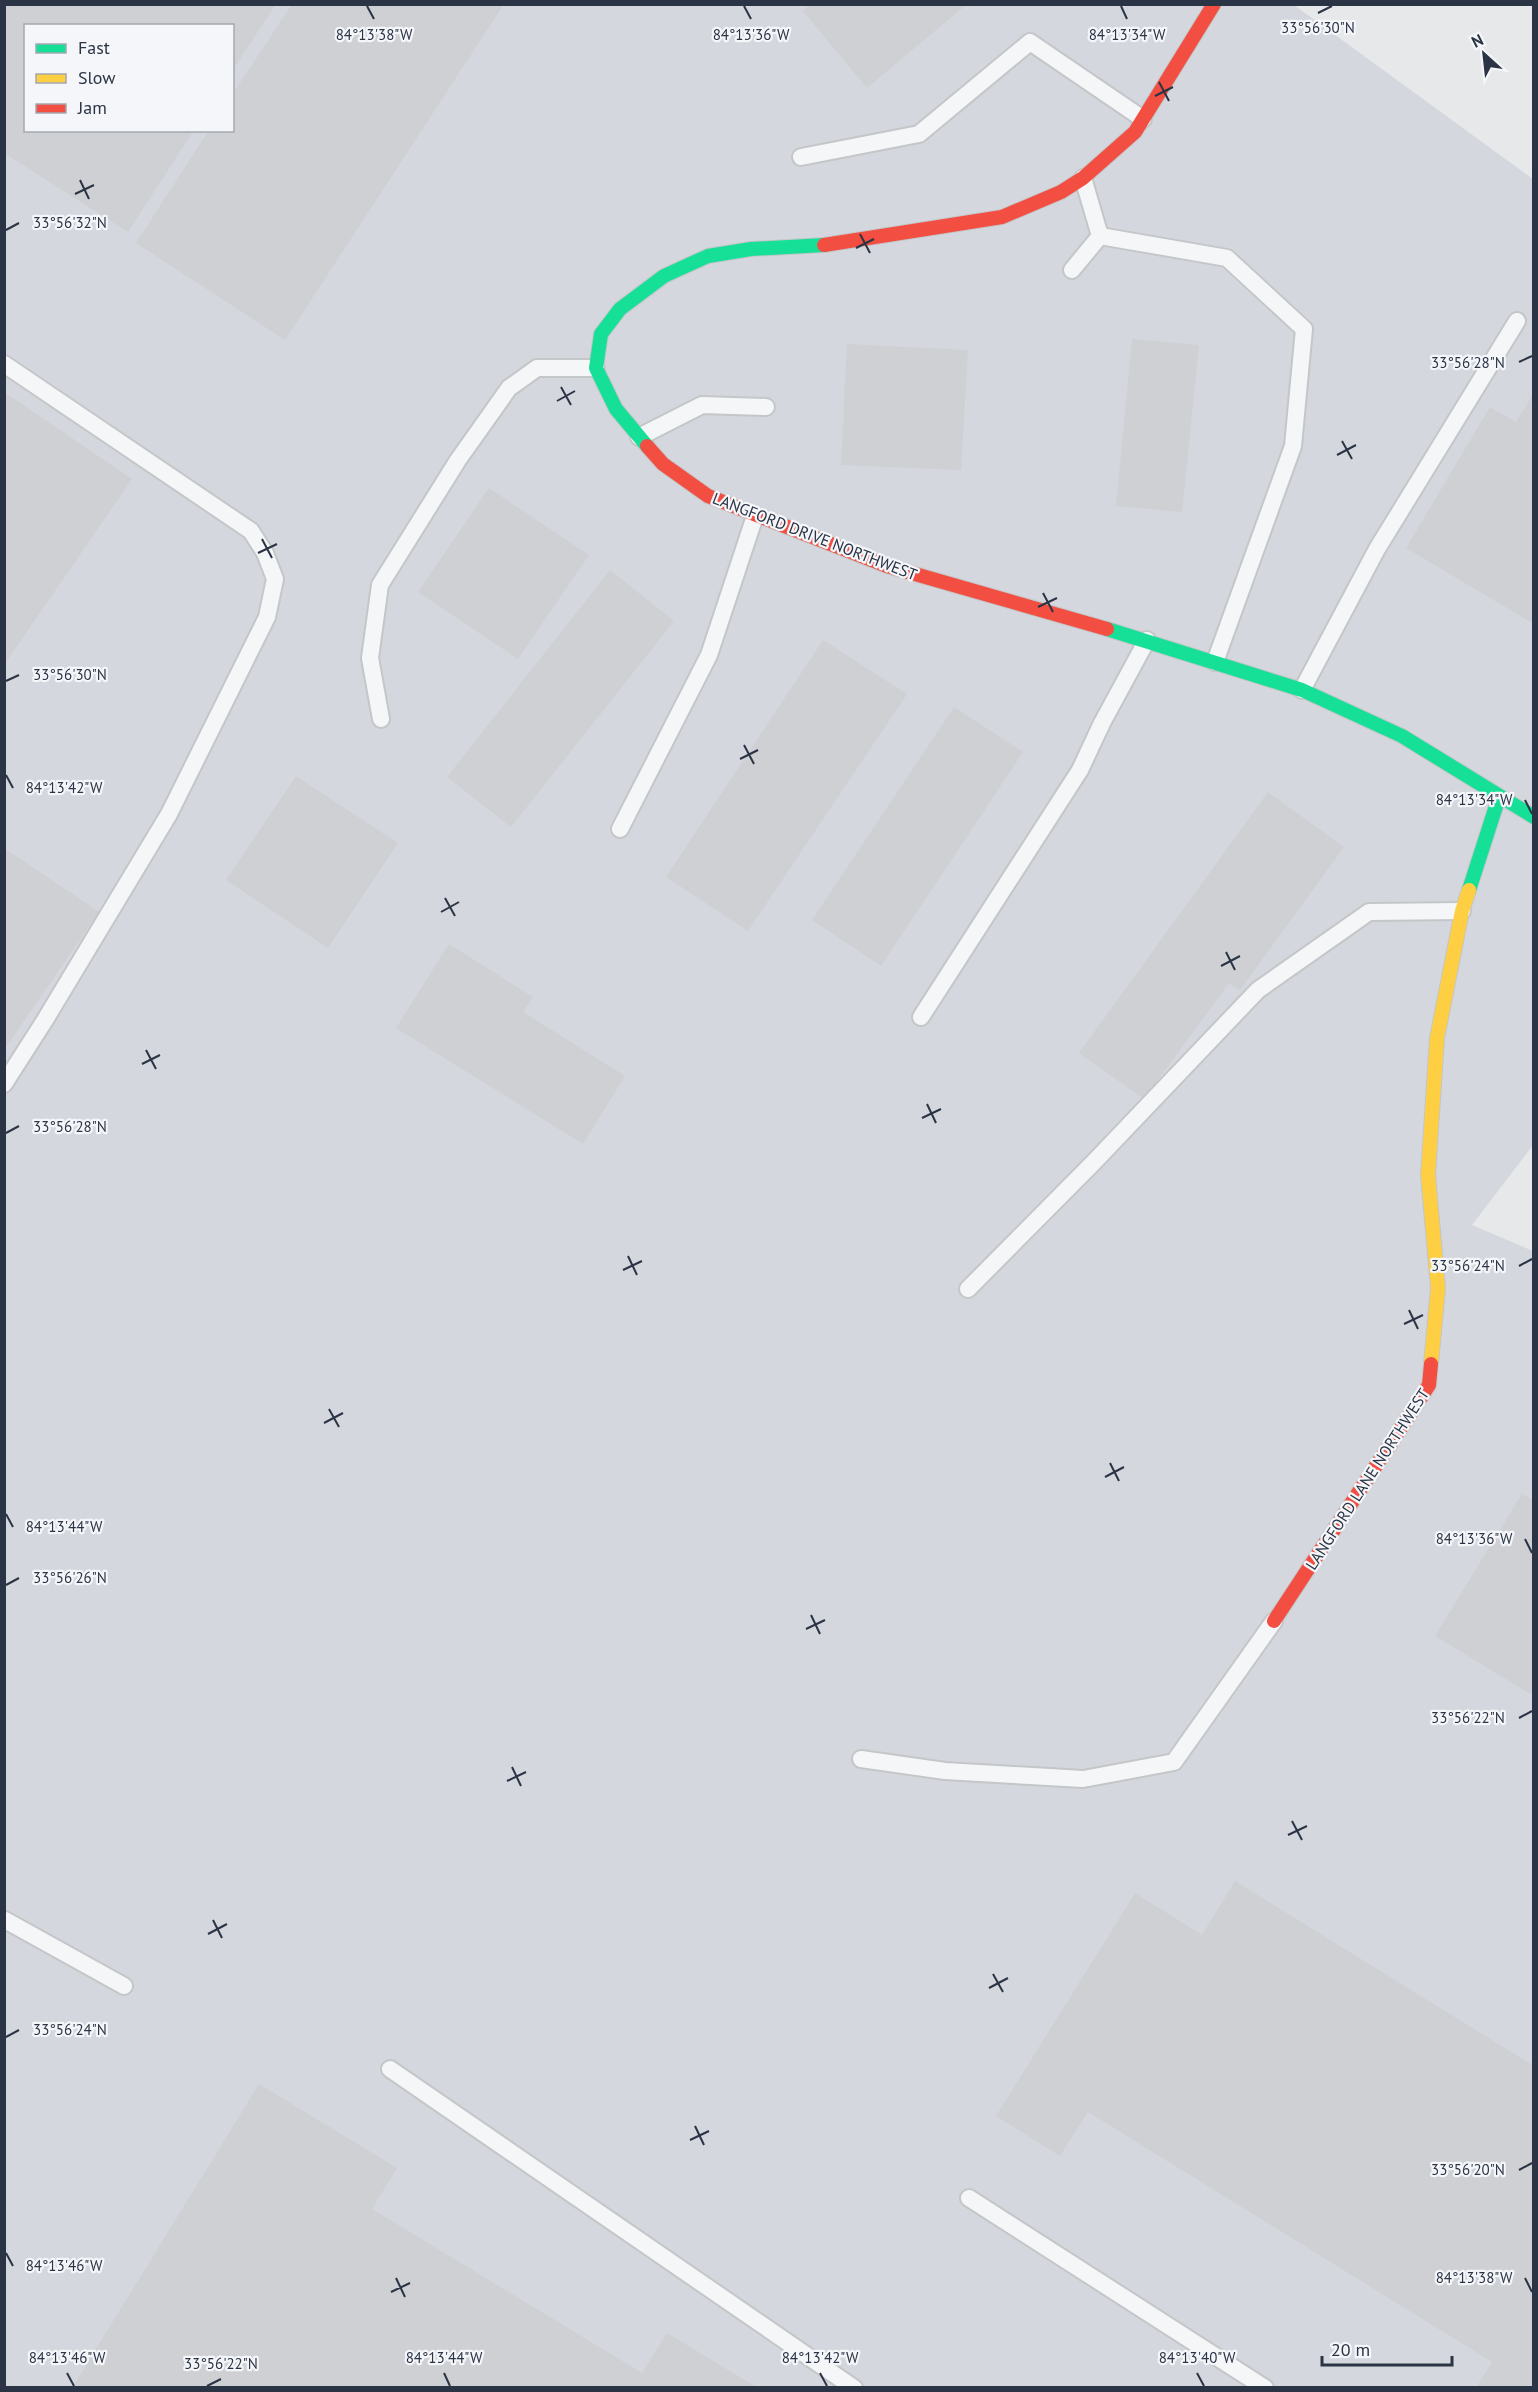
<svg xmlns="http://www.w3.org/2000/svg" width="1538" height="2392" font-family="'PT Sans',sans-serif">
<rect width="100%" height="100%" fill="#e6e8ea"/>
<path fill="#d4d7dd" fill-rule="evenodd" d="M5,5h1289l239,174v966l-61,80 61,26v1136l-1528,1zM26,26h206v104h-206z"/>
<g fill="#ced0d3">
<polygon points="4,4 276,4 232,71 232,26 26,26 26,130 194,130 128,232 4,153"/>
<polygon points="292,4 504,4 285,340 136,243 209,130 232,130 232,95"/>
<polygon points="810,4 967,4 867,88 803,11"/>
<polygon points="1132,339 1199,345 1182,512 1116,506"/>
<polygon points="847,344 968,350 961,470 841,465"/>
<polygon points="4,392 132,479 4,665"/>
<polygon points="1534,393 1534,624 1406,548 1490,407 1516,422"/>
<polygon points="489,488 589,555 518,659 418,592"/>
<polygon points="610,570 674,621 511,827 447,777"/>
<polygon points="823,640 907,694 748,931 666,877"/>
<polygon points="954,707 1023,752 881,966 812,920"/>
<polygon points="296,776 398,843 328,948 226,880"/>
<polygon points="1268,792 1344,847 1240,990 1229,983 1144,1099 1079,1053"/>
<polygon points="4,848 99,912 4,1050"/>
<polygon points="449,944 533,997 523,1012 625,1076 583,1144 396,1028"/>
<polygon points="1522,1494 1534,1501 1534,1696 1435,1636"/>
<polygon points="1235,1881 1534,2066 1534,2388 1476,2388 1492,2362 1088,2112 1060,2156 996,2116 1135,1893 1202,1935"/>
<polygon points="259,2084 397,2168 372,2209 642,2373 667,2333 758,2388 72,2388"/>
</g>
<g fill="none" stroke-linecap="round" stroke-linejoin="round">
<defs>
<g id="lane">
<polyline points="801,157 919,134 1030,42 1143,119"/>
<polyline points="1100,236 1227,258 1304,329 1293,446 1215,662"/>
<polyline points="1072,270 1100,236 1083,178"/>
<polyline points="4,364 251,531 265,553 275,579 267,617 169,814 45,1020 4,1084"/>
<polyline points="639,437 702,405 766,407"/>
<polyline points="1302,690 1377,549 1517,321"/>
<polyline points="381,719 370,658 380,585 458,460 509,388 537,368 596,368"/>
<polyline points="620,829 709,655 755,516"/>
<polyline points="921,1017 1080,770 1102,723 1147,640"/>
<polyline points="968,1289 1094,1162 1258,990 1369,912 1462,911"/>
<polyline points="861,1759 945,1771 1083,1779 1174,1762 1274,1621"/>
<polyline points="5,1920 124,1986"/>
<polyline points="390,2069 854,2388"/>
<polyline points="969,2198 1265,2388"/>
</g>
<g id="fast">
<polyline points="647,446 616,409 596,368 601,334 620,309 664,276 708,256 751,249 824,245"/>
<polyline points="1107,629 1302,690 1402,736 1534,817"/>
<polyline points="1469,890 1499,797"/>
</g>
<polyline id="slow" points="1431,1364 1438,1288 1428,1175 1437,1038 1462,911 1469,890"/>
<g id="jam">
<polyline points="824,245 1002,217 1061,192 1083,178 1135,132 1214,4"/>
<polyline points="647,446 663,464 708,496 887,566 1107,629"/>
<polyline points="1274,1621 1429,1385 1431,1364"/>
</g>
</defs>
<use href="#lane" stroke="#c4c6c8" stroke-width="20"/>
<use href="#fast" stroke="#c4c6c8" stroke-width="16"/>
<use href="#slow" stroke="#c4c6c8" stroke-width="16"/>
<use href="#jam" stroke="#c4c6c8" stroke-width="16"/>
<use href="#lane" stroke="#f5f6f7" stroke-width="16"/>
<use href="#fast" stroke="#16e098" stroke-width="14"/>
<use href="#slow" stroke="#ffcf43" stroke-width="14"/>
<use href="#jam" stroke="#f24e42" stroke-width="14"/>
</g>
<path fill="none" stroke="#2b3445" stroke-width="2" d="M367,6l7,13M744,6l7,13M1121,6l6,13M1318,13l14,-7M1159,82l10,19M1155,96l18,-9M80,180l9,19M75,194l19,-9M6,230l13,-7M860,234l10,19M856,248l18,-9M1519,362l13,-6M561,387l10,18M557,401l18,-10M1342,441l10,18M1337,455l19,-10M262,539l10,19M258,553l19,-9M1043,593l10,19M1038,607l19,-9M6,681l13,-6M744,745l10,19M740,759l18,-9M6,775l7,13M1525,800l7,14M445,898l10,18M441,912l18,-10M1226,952l9,18M1221,966l19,-10M146,1050l10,19M142,1064l18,-9M927,1104l9,19M922,1118l19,-9M6,1133l13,-7M628,1256l9,19M1519,1266l13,-7M623,1270l19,-9M1409,1310l9,19M1404,1324l19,-9M329,1409l10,18M324,1423l19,-10M1110,1463l9,18M1105,1477l19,-10M6,1514l7,13M1525,1539l7,14M6,1585l13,-7M811,1615l9,19M806,1629l19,-9M1519,1718l13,-7M512,1767l9,19M507,1781l19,-9M1292,1821l10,19M1288,1835l19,-9M213,1920l9,18M208,1934l19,-10M993,1974l10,18M989,1988l19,-10M6,2037l13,-7M695,2126l9,19M690,2140l19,-9M1519,2170l13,-7M6,2253l7,13M396,2278l9,19M1525,2278l7,14M391,2292l19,-9M67,2373l7,13M444,2373l6,13M820,2373l7,13M1197,2373l7,13M207,2386l14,-7"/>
<g text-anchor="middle" stroke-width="4.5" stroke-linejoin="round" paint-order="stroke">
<g font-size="16" fill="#2b3445" stroke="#f4f6f9">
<text transform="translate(815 536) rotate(21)" y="6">LANGFORD DRIVE NORTHWEST</text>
<text transform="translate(1367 1479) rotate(-57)" y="6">LANGFORD LANE NORTHWEST</text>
</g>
</g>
<g font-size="15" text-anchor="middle" fill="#2b3445" stroke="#f4f6f9" stroke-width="4.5" stroke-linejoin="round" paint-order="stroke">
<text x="1318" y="33">33°56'30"N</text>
<text x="374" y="40">84°13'38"W</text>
<text x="751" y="40">84°13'36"W</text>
<text x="1127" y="40">84°13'34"W</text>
<text x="70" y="228">33°56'32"N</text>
<text x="1468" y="368">33°56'28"N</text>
<text x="70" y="680">33°56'30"N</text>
<text x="64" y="793">84°13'42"W</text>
<text x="1474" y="805">84°13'34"W</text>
<text x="70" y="1132">33°56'28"N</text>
<text x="1468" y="1271">33°56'24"N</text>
<text x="64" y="1532">84°13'44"W</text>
<text x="1474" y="1544">84°13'36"W</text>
<text x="70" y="1583">33°56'26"N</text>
<text x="1468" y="1723">33°56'22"N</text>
<text x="70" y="2035">33°56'24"N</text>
<text x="1468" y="2175">33°56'20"N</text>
<text x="64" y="2271">84°13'46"W</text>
<text x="1474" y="2283">84°13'38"W</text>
<text x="67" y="2363">84°13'46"W</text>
<text x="444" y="2363">84°13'44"W</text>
<text x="820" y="2363">84°13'42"W</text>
<text x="1197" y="2363">84°13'40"W</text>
<text x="221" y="2369">33°56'22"N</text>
</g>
<rect width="1538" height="2392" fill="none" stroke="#2b3445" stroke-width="12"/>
<rect x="24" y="24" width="210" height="108" fill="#f4f6f9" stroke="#a4a8b1" stroke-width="1.5"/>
<rect x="36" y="44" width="30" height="9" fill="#16e098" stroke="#a4a8b1" stroke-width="1.5"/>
<text x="78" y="54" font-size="18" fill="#2b3445">Fast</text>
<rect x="36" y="74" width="30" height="9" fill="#ffcf43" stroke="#a4a8b1" stroke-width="1.5"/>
<text x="78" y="84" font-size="18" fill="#2b3445">Slow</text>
<rect x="36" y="104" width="30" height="9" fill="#f24e42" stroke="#a4a8b1" stroke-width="1.5"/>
<text x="78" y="114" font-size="18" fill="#2b3445">Jam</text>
<g transform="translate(1484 54) rotate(333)" stroke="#f4f6f9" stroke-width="4.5" paint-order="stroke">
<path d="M0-4.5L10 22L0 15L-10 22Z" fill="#2b3445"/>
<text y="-9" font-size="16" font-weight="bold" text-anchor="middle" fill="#2b3445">N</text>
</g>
<path d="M1322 2356v9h130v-9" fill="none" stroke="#2b3445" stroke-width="3"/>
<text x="1331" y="2356" font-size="18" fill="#2b3445" stroke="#f4f6f9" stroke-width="4.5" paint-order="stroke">20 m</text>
</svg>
